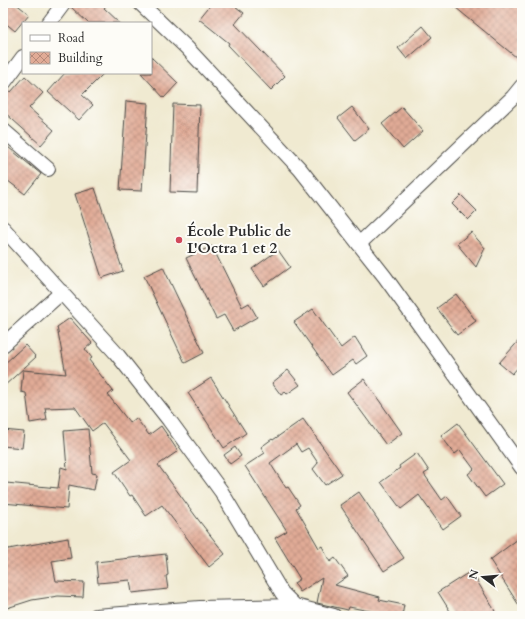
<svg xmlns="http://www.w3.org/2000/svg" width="525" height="619" font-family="Cardo,serif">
<defs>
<pattern id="building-cross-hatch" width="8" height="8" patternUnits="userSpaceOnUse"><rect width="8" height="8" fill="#e1ab96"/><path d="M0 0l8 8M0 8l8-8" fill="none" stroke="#b78b7b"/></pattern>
</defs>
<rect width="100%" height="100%" fill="#fdfcf7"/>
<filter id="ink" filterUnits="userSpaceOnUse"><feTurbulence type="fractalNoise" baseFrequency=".025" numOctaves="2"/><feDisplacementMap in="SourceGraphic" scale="8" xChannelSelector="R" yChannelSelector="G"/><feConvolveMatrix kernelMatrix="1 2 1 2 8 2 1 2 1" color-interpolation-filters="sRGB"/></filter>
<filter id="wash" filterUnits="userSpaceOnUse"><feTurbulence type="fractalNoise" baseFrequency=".012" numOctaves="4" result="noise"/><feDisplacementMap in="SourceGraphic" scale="16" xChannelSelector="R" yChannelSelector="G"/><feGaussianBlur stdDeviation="0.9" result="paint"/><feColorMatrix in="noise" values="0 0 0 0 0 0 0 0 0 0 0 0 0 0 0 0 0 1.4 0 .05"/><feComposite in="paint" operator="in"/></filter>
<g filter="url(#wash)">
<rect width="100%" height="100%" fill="#f0ead1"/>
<g id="blocks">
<g fill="url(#building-cross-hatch)">
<polygon points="3,3 15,3 29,14 15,31 3,21"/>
<polygon points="72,3 109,3 104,8 120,23 88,23 71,7"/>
<polygon points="212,3 231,3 244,13 235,24 285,76 271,90 228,45 229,43 199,19"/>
<polygon points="450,3 522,3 522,62"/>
<polygon points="423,26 432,37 407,59 398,48"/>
<polygon points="151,57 178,83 164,98 141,73 151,73"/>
<polygon points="65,73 104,73 82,95 93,105 79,120 48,92"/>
<polygon points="25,76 43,93 29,108 54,130 41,145 3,111 3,92 8,90 11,92"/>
<polygon points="126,101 148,103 142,191 120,190"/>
<polygon points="173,104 200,105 197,193 170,192"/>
<polygon points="352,107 369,129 355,140 338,118"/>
<polygon points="402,107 423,131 403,149 382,124"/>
<polygon points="3,143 41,174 25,194 3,177"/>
<polygon points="95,188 123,271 102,278 75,194"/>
<polygon points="461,195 477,211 468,220 452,204"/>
<polygon points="471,232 485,248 476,267 457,244"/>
<polygon points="212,246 242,307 249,303 257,317 233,331 224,315 216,319 186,258"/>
<polygon points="278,250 290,267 264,286 252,269"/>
<polygon points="163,267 204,353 185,363 144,276"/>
<polygon points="456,294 476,321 457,335 437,308"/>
<polygon points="313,309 341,348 355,337 367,356 356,364 353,360 332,375 294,322"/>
<polygon points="70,318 92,343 85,349 92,358 89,360 113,391 108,395 130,423 136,418 149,435 161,426 178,451 158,465 200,522 225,554 209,567 162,505 146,516 132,495 130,496 114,472 131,460 103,423 92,431 75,407 45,408 47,420 30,423 26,393 21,392 23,370 66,374 57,327"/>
<polygon points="522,337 522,363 512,374 499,363"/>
<polygon points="25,345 36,357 3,387 3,365"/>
<polygon points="288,370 300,385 287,394 285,392 281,395 272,383"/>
<polygon points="211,378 246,433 224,448 188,393"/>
<polygon points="364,379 402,433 386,445 347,392"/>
<polygon points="303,419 342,474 325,485 313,469 318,463 308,448 301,452 296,444 270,463 286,488 288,487 300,505 296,508 319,548 322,546 330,562 335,558 348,576 335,585 380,597 379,600 404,605 402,616 395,616 349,607 348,610 317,603 322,578 300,592 294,583 300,579 275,538 287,531 245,466 265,453 261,447 272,439 273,440"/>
<polygon points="458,423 503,484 485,497 468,474 474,469 460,450 455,454 441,436"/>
<polygon points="88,429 92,473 97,474 94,490 69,485 67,509 3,503 6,483 58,488 61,467 67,469 64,431"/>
<polygon points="3,430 24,432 22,448 3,446"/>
<polygon points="235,447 241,456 230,464 224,455"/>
<polygon points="417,453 429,471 424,474 442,500 447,496 461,516 443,529 419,495 401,509 381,482 400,468 399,466"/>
<polygon points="359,492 404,558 384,571 340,505"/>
<polygon points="522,536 522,610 490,560"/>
<polygon points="68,538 71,558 52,561 56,581 84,582 83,597 58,596 32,600 7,608 3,593 3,589 6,588 3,577 3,550"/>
<polygon points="166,554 168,575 166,576 168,589 132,593 130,580 98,583 96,562"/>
<polygon points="471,571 495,611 487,616 453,616 438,592"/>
</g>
</g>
</g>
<g filter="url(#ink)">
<use href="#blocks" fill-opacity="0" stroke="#494844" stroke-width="1"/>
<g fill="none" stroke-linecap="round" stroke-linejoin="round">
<defs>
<g id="minor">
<polyline points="140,3 187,48 300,169 385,277 522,468"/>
<polyline points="49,23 64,3"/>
<polyline points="3,84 23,57"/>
<polyline points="3,130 48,169"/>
<polyline points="3,228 116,353 169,420 221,491 282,593 295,606 334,616"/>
<polyline points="359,244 513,97 522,86"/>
<polyline points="3,345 62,292"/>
<polyline points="96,616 200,608 295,606 295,616"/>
</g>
</defs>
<use href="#minor" stroke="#494844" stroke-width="16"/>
<use href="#minor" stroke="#fff" stroke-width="14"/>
</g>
</g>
<circle fill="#d1495b" stroke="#fdfcf7" stroke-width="1.5" cx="179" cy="240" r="4"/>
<g text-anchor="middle" stroke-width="4" stroke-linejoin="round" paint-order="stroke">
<g font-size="15" font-weight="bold" fill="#2b2b2b" stroke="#fdfcf7" text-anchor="start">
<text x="187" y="236">École Public de<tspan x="187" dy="17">L'Octra 1 et 2</tspan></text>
</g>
</g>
<rect width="525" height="619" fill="none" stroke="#fdfcf7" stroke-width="16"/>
<rect x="22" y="22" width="130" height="52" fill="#fdfcf7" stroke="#a9a8a5"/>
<rect x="30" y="35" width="20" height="6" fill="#ffffff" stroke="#a9a8a5"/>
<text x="58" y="42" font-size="12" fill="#2b2b2b">Road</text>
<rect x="30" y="52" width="20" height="12" fill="url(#building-cross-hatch)" stroke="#a9a8a5"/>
<text x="58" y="62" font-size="12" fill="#2b2b2b">Building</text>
<g transform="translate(483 577) rotate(286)" stroke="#fdfcf7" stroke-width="3" paint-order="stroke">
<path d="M0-3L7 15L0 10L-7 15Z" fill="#2b2b2b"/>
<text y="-6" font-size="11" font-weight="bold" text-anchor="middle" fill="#2b2b2b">N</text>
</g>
</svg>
